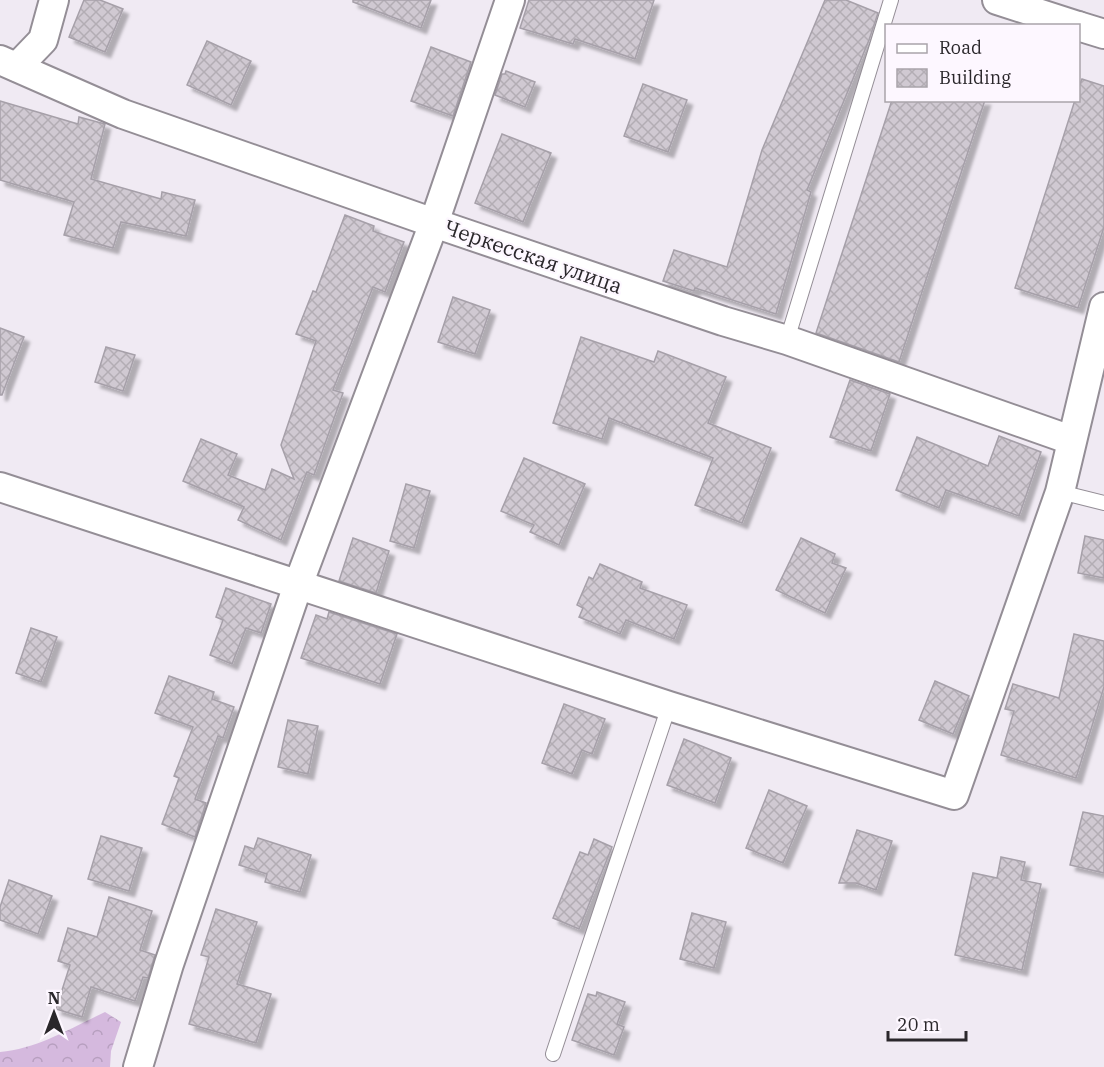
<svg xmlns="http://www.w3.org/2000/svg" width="1104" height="1067" font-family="'IBM Plex Serif',serif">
<defs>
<pattern id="forest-crowns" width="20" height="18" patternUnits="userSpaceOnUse" patternTransform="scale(1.5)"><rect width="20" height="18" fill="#d5b9de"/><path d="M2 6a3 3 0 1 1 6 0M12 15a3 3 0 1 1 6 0" fill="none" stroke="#b79fbf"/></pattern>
<pattern id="building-cross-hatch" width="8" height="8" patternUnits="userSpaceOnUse" patternTransform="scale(1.5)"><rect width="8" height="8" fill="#d0c9d2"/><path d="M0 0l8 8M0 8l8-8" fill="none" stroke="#b3adb4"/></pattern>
<filter id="shadow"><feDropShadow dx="5.5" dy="5.5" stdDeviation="1.5" flood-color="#0004"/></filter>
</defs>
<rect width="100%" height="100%" fill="#f0eaf3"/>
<path fill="url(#forest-crowns)" d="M105,1012l16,10 -10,29 -1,16h-110v-15c37,-3 71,-24 105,-40z"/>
<g fill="url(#building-cross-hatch)" stroke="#a6a0a9" stroke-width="1.5" filter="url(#shadow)">
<polygon points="84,0 100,0 123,9 105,52 69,37"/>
<polygon points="353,0 431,0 421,28 353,2"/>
<polygon points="529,0 654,0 635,59 575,39 573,44 520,28"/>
<polygon points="825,0 846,0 878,13 869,40 807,190 811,192 776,314 695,288 694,291 663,281 674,250 727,267 762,150"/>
<polygon points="207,41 251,61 231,105 187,85"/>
<polygon points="431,47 471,62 453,116 411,101"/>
<polygon points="506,71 535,82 525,107 495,95 502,74 505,74"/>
<polygon points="1082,79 1104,86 1104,227 1078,308 1015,288 1075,100 1078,100 1078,89"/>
<polygon points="643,84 687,100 668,152 624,136"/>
<polygon points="892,100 985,100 899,362 816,333"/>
<polygon points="0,101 78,124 79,117 105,124 91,179 161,199 162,192 195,200 186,236 121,222 113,248 64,235 74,202 0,180"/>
<polygon points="502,134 551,153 523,222 475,203"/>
<polygon points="345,215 374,226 373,231 404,242 385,292 373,287 333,390 343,393 314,475 307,472 281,540 238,520 244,507 183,481 201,439 237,454 228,475 265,490 272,469 294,479 281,445 316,341 296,334 313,291 316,292"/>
<polygon points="453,297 490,310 475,354 438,342"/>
<polygon points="0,328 24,337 2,395 0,395"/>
<polygon points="581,337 654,362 658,351 726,377 708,423 771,448 742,523 695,505 713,458 609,418 602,439 553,423"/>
<polygon points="106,347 135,355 123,391 95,382"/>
<polygon points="850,380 890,394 871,451 830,437"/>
<polygon points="999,436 1041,452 1019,516 946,490 939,508 896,490 917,437 988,466"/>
<polygon points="524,458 585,484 559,545 530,532 534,525 501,511"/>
<polygon points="406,484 430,491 414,548 390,541"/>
<polygon points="1085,536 1104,540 1104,578 1078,573"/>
<polygon points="353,538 389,551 376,593 339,581"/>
<polygon points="801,538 835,554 832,563 846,568 825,613 776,590"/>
<polygon points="600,564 642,582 640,588 687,605 674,639 626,620 620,634 579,617 583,608 577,605 589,577 593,579"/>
<polygon points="226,588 271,604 261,633 246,628 232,664 210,655 223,620 216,617"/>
<polygon points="329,612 397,634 380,684 301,658 316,615 327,619"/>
<polygon points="31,628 57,637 41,682 16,673"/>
<polygon points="1074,634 1104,641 1104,687 1076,778 1001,755 1014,711 1005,709 1013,684 1059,698"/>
<polygon points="169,676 214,692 212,699 234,707 223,738 218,736 195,799 206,803 195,837 162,824 179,778 174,776 193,727 155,713"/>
<polygon points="935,681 969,696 953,734 919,720"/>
<polygon points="564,704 605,719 592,754 582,750 572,774 542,763"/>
<polygon points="288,720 318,726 308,774 278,767"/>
<polygon points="684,739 731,758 715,803 667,785"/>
<polygon points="769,790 807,806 783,863 746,848"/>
<polygon points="1083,812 1104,816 1104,873 1070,865"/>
<polygon points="857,830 892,841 876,890 856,883 839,883"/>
<polygon points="101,836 142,848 129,891 88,879"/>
<polygon points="258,838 311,855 300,892 265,882 267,874 239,865 245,846 254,849"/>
<polygon points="594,839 612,847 579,929 553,918 580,852 588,855"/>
<polygon points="1001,857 1025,862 1021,880 1041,884 1022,970 955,955 973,873 997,878"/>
<polygon points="9,880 52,896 38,934 0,920 0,907"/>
<polygon points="109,897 152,911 140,950 155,955 148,978 143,977 135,1001 91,987 82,1017 56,1009 70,965 58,961 68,928 97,937"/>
<polygon points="216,909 257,922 237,984 271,994 256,1043 189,1024 209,957 201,955"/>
<polygon points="692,913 726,922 714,968 680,959"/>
<polygon points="597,992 625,1002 617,1024 624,1027 614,1055 572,1040 588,994 596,996"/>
</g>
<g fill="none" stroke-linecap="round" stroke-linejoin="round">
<defs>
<g id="lane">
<polyline points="787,340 891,0"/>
<polyline points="1060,492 1104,503"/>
<polyline points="553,1054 669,706"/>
</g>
<g id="street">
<polyline points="997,0 1078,26"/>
<polyline points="1078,26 1104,34"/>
<polyline points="0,60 123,114 434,223 723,321 787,340 1071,440"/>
<polyline points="17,67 43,40 54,0"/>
<polyline points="0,487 669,706 954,795 1060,492 1104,307"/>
<polyline points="138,1067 169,964 298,585 434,223 510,0"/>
</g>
</defs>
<use href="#lane" stroke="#948e96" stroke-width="16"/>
<use href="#street" stroke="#948e96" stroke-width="32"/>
<use href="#lane" stroke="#fff" stroke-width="14"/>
<use href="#street" stroke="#fff" stroke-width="28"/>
</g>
<g text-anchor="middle" stroke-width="4.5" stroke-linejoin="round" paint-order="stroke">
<g font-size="21" fill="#2a272b" stroke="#fdf7ff">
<text transform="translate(533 257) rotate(19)" y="7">Черкесская улица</text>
</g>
</g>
<rect x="885" y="24" width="195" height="78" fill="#fdf7ff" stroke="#a9a4aa" stroke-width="1.5"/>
<rect x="897" y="44" width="30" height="9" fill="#ffffff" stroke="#a9a4aa" stroke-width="1.5"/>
<text x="939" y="54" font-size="18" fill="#2a272b">Road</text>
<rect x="897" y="69" width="30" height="18" fill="url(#building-cross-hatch)" stroke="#a9a4aa" stroke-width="1.5"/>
<text x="939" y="84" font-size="18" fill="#2a272b">Building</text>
<g transform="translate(54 1013)" stroke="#fdf7ff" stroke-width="4.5" paint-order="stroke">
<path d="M0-4.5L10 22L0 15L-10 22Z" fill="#2a272b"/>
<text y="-9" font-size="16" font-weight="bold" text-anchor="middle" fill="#2a272b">N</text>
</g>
<path d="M888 1031v9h78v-9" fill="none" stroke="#2a272b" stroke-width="3"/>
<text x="897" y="1031" font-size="18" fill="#2a272b" stroke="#fdf7ff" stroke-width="4.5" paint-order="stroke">20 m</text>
</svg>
